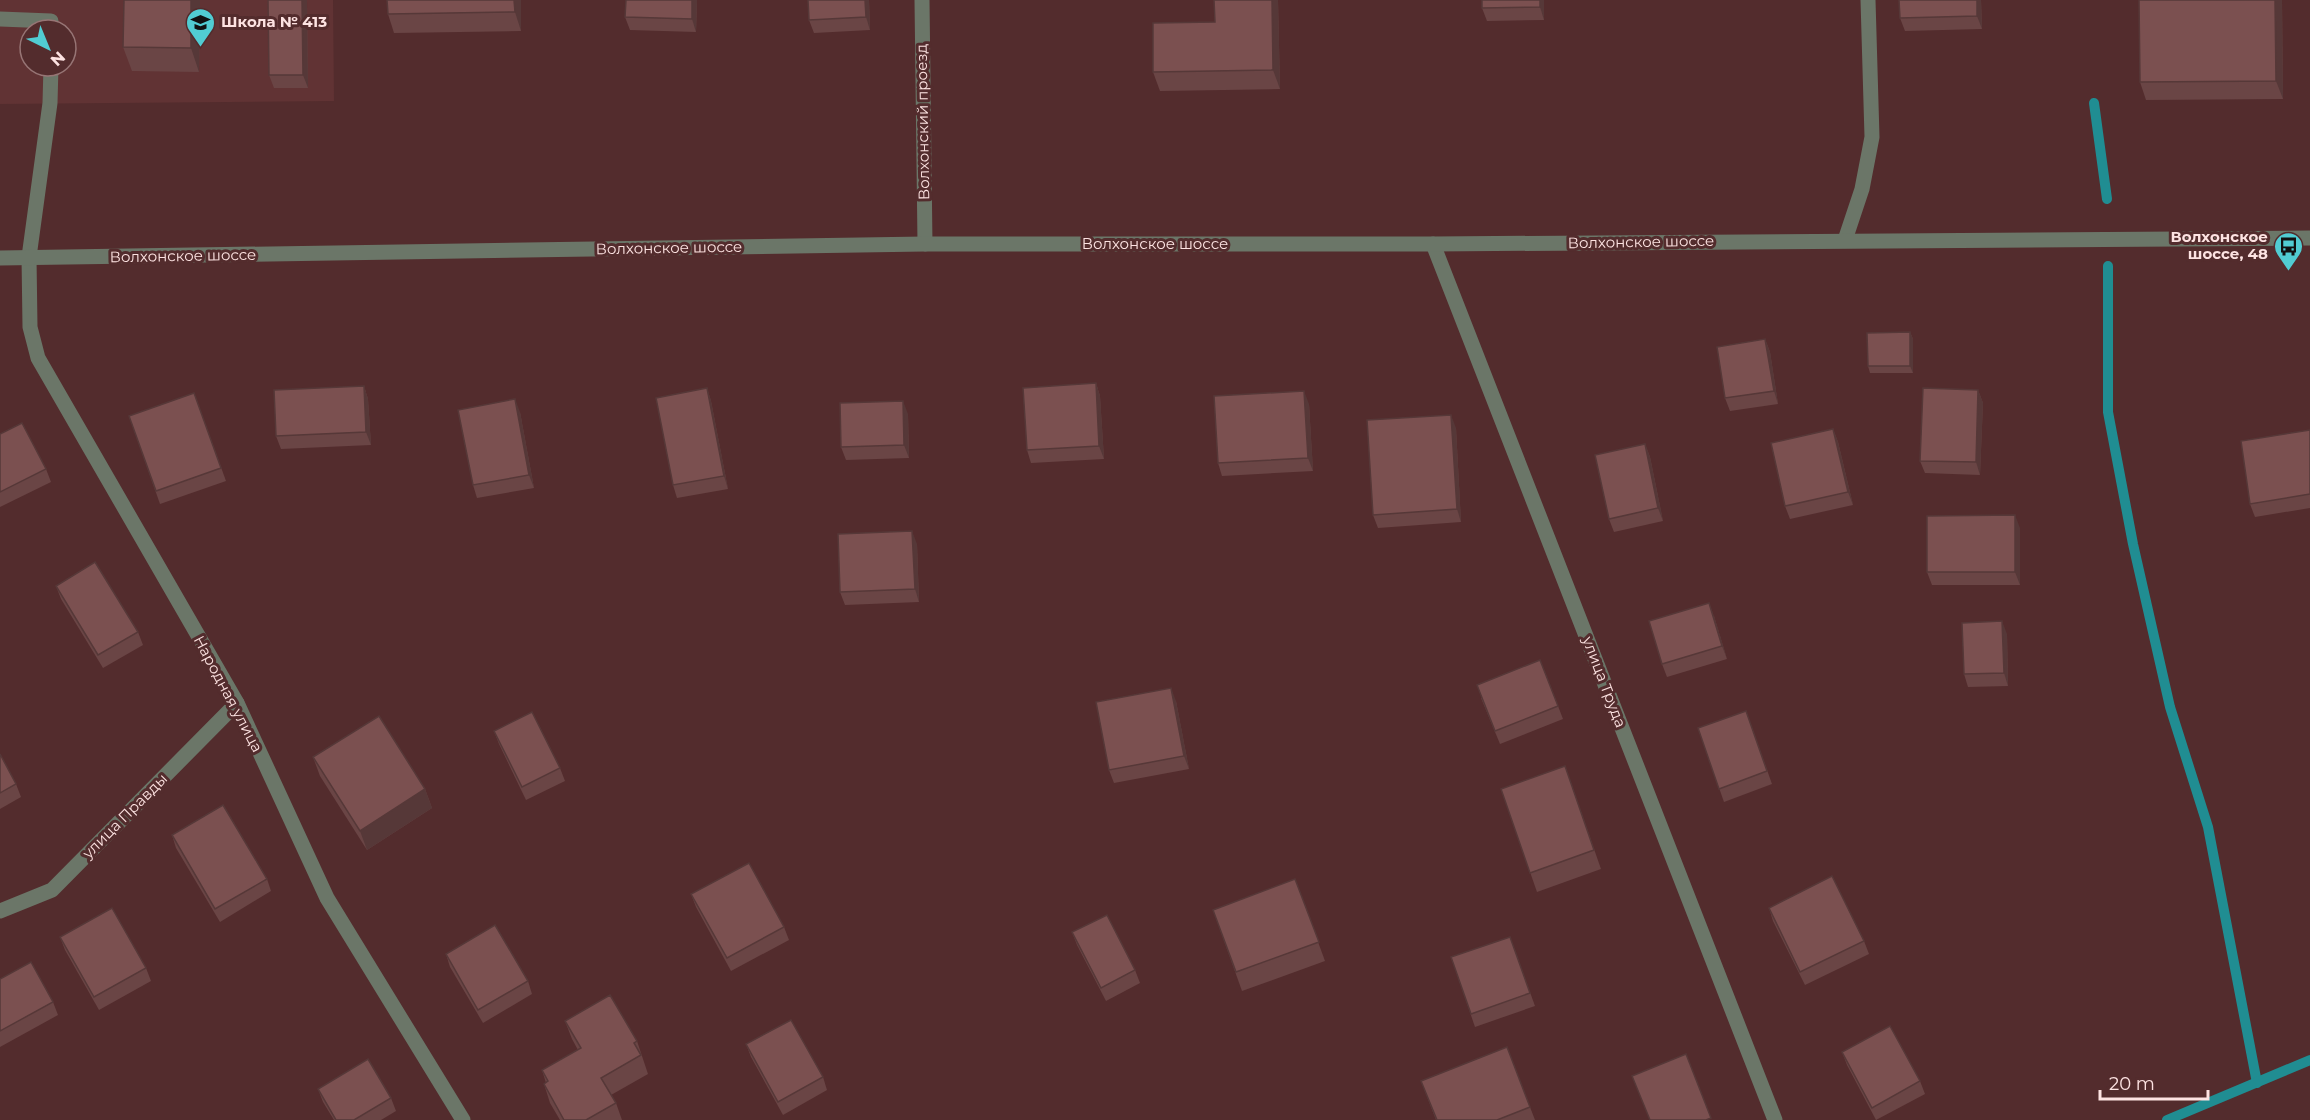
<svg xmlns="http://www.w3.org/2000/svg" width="2310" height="1120" font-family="Montserrat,sans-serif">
<rect width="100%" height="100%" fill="#532c2d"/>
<path fill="#613334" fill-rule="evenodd" d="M0,0h333l1,101 -334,3zM30,30h36v36h-36z"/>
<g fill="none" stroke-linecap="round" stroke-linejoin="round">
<g stroke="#208d92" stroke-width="10">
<polyline points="2094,103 2107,199"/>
<polyline points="2108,266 2108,412 2133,544 2170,707 2208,827 2257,1083"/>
<polyline points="2167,1120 2310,1060"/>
</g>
<g stroke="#6b7668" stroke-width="15">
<polyline points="0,19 51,21 51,30"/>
<polyline points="29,257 50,103 51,66"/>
</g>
<g stroke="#6b7668" stroke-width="15">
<polyline points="922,0 925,244"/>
<polyline points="1845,240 1862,189 1872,137 1868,0"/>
<polyline points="1433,244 1775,1120"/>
<polyline points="29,257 30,327 38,358 237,703 327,898 463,1120"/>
<polyline points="0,911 52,890 237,703"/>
</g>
<polyline stroke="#6b7668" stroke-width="15" points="0,258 925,244 1433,244 2310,238"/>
</g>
<g fill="#6a4545">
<polygon points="124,0 200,0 199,72 132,71 123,47"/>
<polygon points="268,0 307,0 308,88 274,88 269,75"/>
<polygon points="387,0 521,0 521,31 394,33 388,14"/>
<polygon points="697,0 696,32 630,30 625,17"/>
<polygon points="808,0 869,0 870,30 814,33 809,20"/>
<polygon points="1278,0 1280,89 1160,91 1153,72 1215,22"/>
<polygon points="1544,0 1544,20 1487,21 1482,8"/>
<polygon points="1899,0 1981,0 1982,29 1905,31 1900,18"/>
<polygon points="2282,0 2283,99 2146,100 2140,82"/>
<polygon points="1910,332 1913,339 1913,373 1870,373 1868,366"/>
<polygon points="1765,339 1770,352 1778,404 1730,411 1725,398"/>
<polygon points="1096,383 1100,396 1104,459 1031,463 1027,450"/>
<polygon points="364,386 368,399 371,445 281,449 276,436"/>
<polygon points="707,388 711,401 728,489 677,498 673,485"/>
<polygon points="1978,390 1983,403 1980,475 1925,473 1920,461"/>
<polygon points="194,393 226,481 160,504 129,416"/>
<polygon points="1309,404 1313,471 1222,476 1218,463"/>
<polygon points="520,412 534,488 477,498 473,485"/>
<polygon points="908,414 909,458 846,460 841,447"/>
<polygon points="1456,428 1461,522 1378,528 1373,515"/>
<polygon points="1833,429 1838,442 1853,505 1790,519 1785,506"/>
<polygon points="2310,430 2310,508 2255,517 2250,504"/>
<polygon points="0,434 46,469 51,482 0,507"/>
<polygon points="1645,444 1650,457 1663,521 1614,532 1609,519"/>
<polygon points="2020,528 2020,585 1932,585 1927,572"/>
<polygon points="917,544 919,602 845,605 840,592"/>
<polygon points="56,586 138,632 143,645 103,668 61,599"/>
<polygon points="1714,616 1727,659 1667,677 1662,664"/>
<polygon points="2007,634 2008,686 1968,687 1964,674"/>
<polygon points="1481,698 1558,706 1563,719 1500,744"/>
<polygon points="1176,701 1189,769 1114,783 1109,770"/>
<polygon points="1746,711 1772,784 1724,802 1698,728"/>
<polygon points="494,731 560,768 565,781 526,800 499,744"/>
<polygon points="0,754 16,784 21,797 0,809"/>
<polygon points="313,757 425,789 432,808 367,850 320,776"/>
<polygon points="1565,766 1601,869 1537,892 1501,789"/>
<polygon points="172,835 267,879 271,891 220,922 176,848"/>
<polygon points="1295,879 1325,961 1242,991 1213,910"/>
<polygon points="691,894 784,927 789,940 731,971 696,907"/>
<polygon points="1769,908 1864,941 1869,954 1805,985 1773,921"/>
<polygon points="1072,932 1135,970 1140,983 1106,1001 1077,945"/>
<polygon points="60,937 146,968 151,981 99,1010 65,950"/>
<polygon points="1510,937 1535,1006 1475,1027 1451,957"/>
<polygon points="446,954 528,981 532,994 483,1023 450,967"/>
<polygon points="0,979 53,1002 58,1015 0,1047"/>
<polygon points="565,1021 637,1041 648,1074 611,1095 616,1103 622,1120 560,1120 550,1103 544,1084 546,1083 542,1070 578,1050 572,1039"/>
<polygon points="746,1044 823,1077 827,1090 783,1115 751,1057"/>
<polygon points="1842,1052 1920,1081 1925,1094 1876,1120 1847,1065"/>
<polygon points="1421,1081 1530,1107 1535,1120 1436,1120"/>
<polygon points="318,1089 391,1098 396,1111 381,1120 334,1120 323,1102"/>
</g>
<g fill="#563838">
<polygon points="191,0 200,0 199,72 191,48"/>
<polygon points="302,0 307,0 308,88 303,75"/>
<polygon points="514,0 521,0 521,31 515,12"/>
<polygon points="692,0 697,0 696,32 692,19"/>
<polygon points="865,0 869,0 870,30 866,17"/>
<polygon points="1272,0 1278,0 1280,89 1273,70"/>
<polygon points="1540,0 1544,0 1544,20 1540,7"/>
<polygon points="1977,0 1981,0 1982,29 1977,16"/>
<polygon points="2275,0 2282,0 2283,99 2276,81"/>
<polygon points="1910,332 1913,339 1913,373 1910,366"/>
<polygon points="1765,339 1770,352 1778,404 1774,391"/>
<polygon points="1096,383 1100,396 1104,459 1099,446"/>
<polygon points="364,386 368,399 371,445 366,432"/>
<polygon points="707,388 711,401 728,489 724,476"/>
<polygon points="1978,390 1983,403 1980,475 1976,462"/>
<polygon points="1304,391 1309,404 1313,471 1308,458"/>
<polygon points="515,399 520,412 534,488 529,475"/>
<polygon points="903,401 908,414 909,458 904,445"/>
<polygon points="1451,415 1456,428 1461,522 1457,509"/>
<polygon points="1833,429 1838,442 1853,505 1848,492"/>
<polygon points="1645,444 1650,457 1663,521 1658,508"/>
<polygon points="2015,515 2020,528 2020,585 2015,572"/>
<polygon points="912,531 917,544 919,602 915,589"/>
<polygon points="1709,603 1714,616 1727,659 1722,646"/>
<polygon points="2002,621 2007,634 2008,686 2004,673"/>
<polygon points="1171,688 1176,701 1189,769 1184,756"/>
<polygon points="425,789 432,808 367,850 360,831"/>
</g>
<g fill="#7b5050" stroke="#563838" stroke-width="1.5">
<polygon points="124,0 191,0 191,48 123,47"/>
<polygon points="268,0 302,0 303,75 269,75"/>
<polygon points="387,0 514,0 515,12 388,14"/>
<polygon points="626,0 692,0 692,19 625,17"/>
<polygon points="808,0 865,0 866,17 809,20"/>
<polygon points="1214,0 1272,0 1273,70 1153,72 1153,23 1215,22"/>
<polygon points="1482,0 1540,0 1540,7 1482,8"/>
<polygon points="1899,0 1977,0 1977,16 1900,18"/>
<polygon points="2139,0 2275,0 2276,81 2140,82"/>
<polygon points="1910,332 1910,366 1868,366 1867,333"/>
<polygon points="1765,339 1774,391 1725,398 1717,347"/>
<polygon points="1096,383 1099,446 1027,450 1023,388"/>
<polygon points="364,386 366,432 276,436 274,390"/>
<polygon points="707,388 724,476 673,485 656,398"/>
<polygon points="1923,388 1978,390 1976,462 1920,461"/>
<polygon points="1304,391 1308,458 1218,463 1214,396"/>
<polygon points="194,393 221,468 156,491 129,416"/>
<polygon points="515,399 529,475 473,485 458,410"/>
<polygon points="903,401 904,445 841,447 840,403"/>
<polygon points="1451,415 1457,509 1373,515 1367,420"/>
<polygon points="22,423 46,469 0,492 0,434"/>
<polygon points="1833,429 1848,492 1785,506 1771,443"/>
<polygon points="2310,430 2310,494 2250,504 2241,441"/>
<polygon points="1645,444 1658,508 1609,519 1595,455"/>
<polygon points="2015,515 2015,572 1927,572 1927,516"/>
<polygon points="912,531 915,589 840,592 838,534"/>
<polygon points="95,562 138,632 98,655 56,586"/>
<polygon points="1709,603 1722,646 1662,664 1649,621"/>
<polygon points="2002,621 2004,673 1964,674 1962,623"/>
<polygon points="1540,660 1558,706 1495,731 1477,685"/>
<polygon points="1171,688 1184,756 1109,770 1096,702"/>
<polygon points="1746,711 1767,771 1719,789 1698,728"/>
<polygon points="532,712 560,768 522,787 494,731"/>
<polygon points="379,716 425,789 360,831 313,757"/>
<polygon points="0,754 16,784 0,793"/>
<polygon points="1565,766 1594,850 1530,873 1501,789"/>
<polygon points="223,805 267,879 215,909 172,835"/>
<polygon points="749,863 784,927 727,958 691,894"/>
<polygon points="1832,876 1864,941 1800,972 1769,908"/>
<polygon points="1295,879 1319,942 1236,972 1213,910"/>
<polygon points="112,908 146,968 94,997 60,937"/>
<polygon points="1107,915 1135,970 1101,988 1072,932"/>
<polygon points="495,925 528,981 478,1010 446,954"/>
<polygon points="1510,937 1530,993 1471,1014 1451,957"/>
<polygon points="31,962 53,1002 0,1031 0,979"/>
<polygon points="610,995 637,1041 634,1043 641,1055 601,1078 616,1103 586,1120 564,1120 544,1084 548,1081 542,1070 581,1048 565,1021"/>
<polygon points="791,1020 823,1077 778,1102 746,1044"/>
<polygon points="1890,1026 1920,1081 1872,1108 1842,1052"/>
<polygon points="1507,1047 1530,1107 1497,1120 1437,1120 1421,1081"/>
<polygon points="1686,1054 1711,1118 1706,1120 1650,1120 1632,1076"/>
<polygon points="368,1059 391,1098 354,1120 336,1120 318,1089"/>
</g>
<defs>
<symbol id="school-pin" viewBox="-11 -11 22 30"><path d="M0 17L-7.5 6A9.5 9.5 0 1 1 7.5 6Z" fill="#51ccd2" stroke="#532c2d"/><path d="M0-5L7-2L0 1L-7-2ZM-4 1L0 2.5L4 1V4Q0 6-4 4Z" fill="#111"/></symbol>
<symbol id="bus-pin" viewBox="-11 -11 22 30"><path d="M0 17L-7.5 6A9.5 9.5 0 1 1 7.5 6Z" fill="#51ccd2" stroke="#532c2d"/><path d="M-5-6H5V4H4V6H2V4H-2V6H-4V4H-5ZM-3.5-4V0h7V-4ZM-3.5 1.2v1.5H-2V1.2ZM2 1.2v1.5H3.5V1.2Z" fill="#111"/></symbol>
</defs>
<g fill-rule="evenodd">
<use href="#school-pin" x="184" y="6" width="33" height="45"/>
<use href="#bus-pin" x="2272" y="230" width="33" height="45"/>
</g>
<g text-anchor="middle" stroke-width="6" stroke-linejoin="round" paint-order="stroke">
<g font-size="15" font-weight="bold" fill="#fde3e2" stroke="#532c2d" text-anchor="start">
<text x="221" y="27">Школа № 413</text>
<text x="2268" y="242" text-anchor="end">Волхонское<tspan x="2268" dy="17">шоссе, 48</tspan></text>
</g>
<g font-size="15" fill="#fde3e2" stroke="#532c2d">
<text transform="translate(923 122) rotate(-91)" y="5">Волхонский проезд</text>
<text transform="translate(1641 242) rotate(-1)" y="5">Волхонское шоссе</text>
<text x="1155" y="249">Волхонское шоссе</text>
<text transform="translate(669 248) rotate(-1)" y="5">Волхонское шоссе</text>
<text transform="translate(183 256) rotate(-1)" y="5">Волхонское шоссе</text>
<text transform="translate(1604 682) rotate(69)" y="5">улица Труда</text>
<text transform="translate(228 694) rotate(62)" y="5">Народная улица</text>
<text transform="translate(125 816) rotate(-45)" y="5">улица Правды</text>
</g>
</g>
<g transform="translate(48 48) rotate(137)"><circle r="28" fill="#532c2d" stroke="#977575" stroke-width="1.5"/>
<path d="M0-4.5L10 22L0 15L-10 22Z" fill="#51ccd2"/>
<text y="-9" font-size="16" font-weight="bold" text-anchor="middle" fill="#fde3e2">N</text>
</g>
<path d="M2100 1090v9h108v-9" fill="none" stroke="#fde3e2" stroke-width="3"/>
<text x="2109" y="1090" font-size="18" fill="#fde3e2" stroke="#532c2d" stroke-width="4.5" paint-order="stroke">20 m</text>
</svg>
